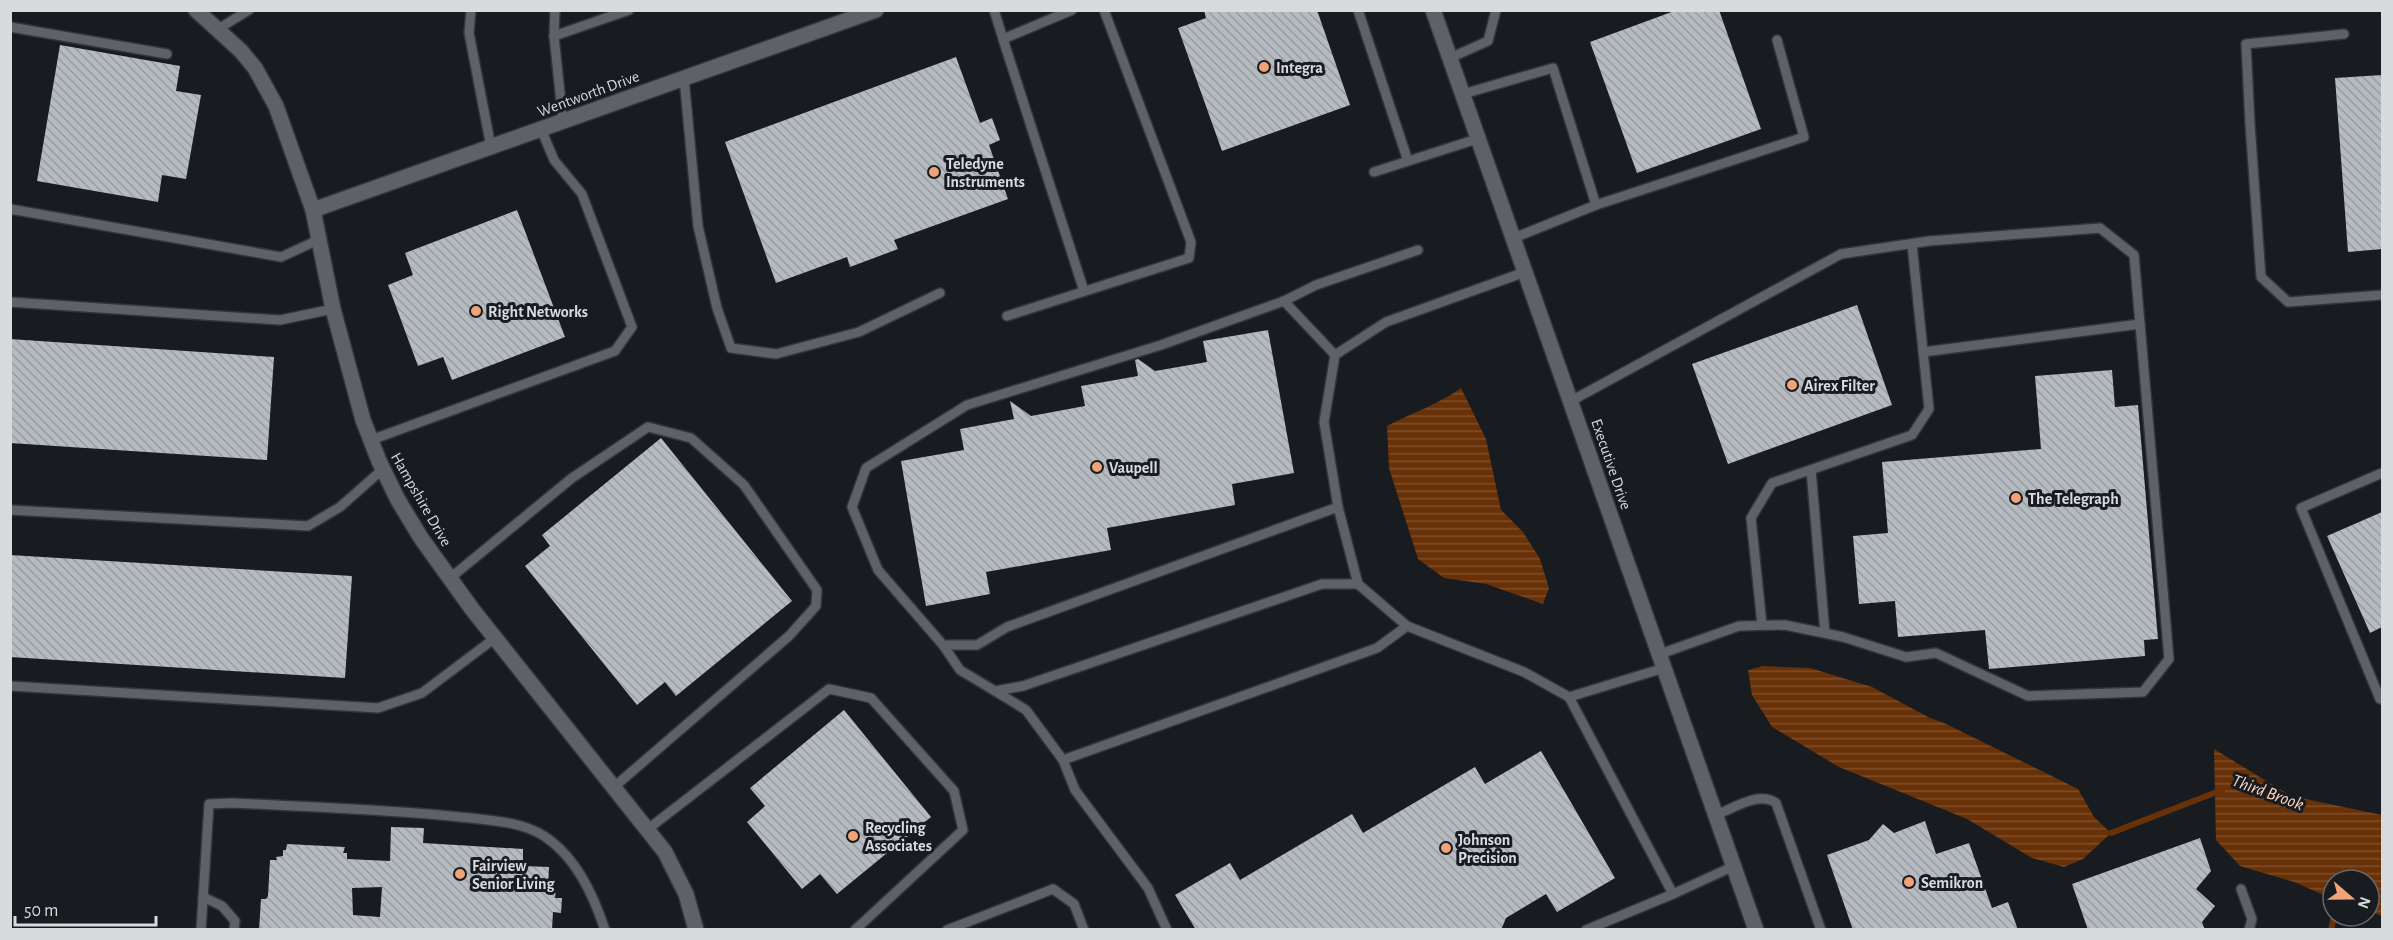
<svg xmlns="http://www.w3.org/2000/svg" width="2393" height="940" font-family="'Alegreya Sans',sans-serif">
<defs>
<pattern id="water-rules" width="6" height="5" patternUnits="userSpaceOnUse" patternTransform="scale(1.5)"><rect width="6" height="5" fill="#693107"/><path d="M0 2.5h6" fill="none" stroke="#7e4e2b"/></pattern>
<pattern id="building-back-hatch" width="6" height="6" patternUnits="userSpaceOnUse" patternTransform="scale(1.5)"><rect width="6" height="6" fill="#b6bbc1"/><path d="M-1 5l2 2M0 0l6 6M5-1l2 2" fill="none" stroke="#999da2"/></pattern>
</defs>
<rect width="100%" height="100%" fill="#181b1f"/>
<g fill="url(#water-rules)">
<path d="M1461,388l25,51 15,71 22,22 17,27 9,29 -6,16 -57,-20 -42,-6 -26,-19 -29,-91 -2,-42c25,-13 52,-22 74,-38z"/>
<polygon points="1763,666 1810,668 1872,687 1930,718 1944,723 2078,789 2094,817 2111,833 2083,859 2064,867 2032,858 1967,819 1839,767 1772,727 1752,695 1748,670"/>
<polygon points="2214,749 2291,796 2382,815 2382,916 2369,911 2369,880 2333,880 2333,899 2294,882 2240,866 2216,840"/>
</g>
<g fill="none" stroke-linecap="round" stroke-linejoin="round">
<g stroke="#693107" stroke-width="6">
<polyline points="2111,833 2222,790"/>
<polyline points="2331,930 2334,916"/>
</g>
</g>
<g fill="url(#building-back-hatch)" fill-rule="evenodd">
<polygon points="1204,10 1317,10 1350,105 1222,151 1178,28 1206,18"/>
<polygon points="1677,10 1719,10 1761,129 1637,173 1590,42"/>
<polygon points="60,45 180,66 176,91 201,95 186,179 162,175 158,202 37,181"/>
<polygon points="956,57 980,123 992,118 1000,140 989,145 1008,199 894,240 898,249 850,267 847,257 776,283 725,142"/>
<polygon points="2382,75 2382,249 2348,252 2335,78"/>
<polygon points="517,210 565,337 452,380 443,357 418,366 388,285 413,275 405,253"/>
<polygon points="1857,305 1892,405 1728,464 1692,364"/>
<polygon points="1268,330 1294,473 1232,484 1235,505 1107,528 1111,550 986,572 990,594 926,606 901,461 964,450 960,429 1014,419 1010,401 1031,416 1085,406 1081,386 1138,376 1135,360 1138,359 1155,371 1207,362 1203,341"/>
<polygon points="10,339 274,357 267,460 10,443"/>
<polygon points="2112,370 2115,407 2138,405 2158,639 2144,640 2145,656 1989,669 1985,630 1898,637 1895,601 1859,604 1853,536 1888,533 1882,462 2041,449 2035,376"/>
<polygon points="661,438 792,601 676,696 665,682 637,705 525,566 550,546 542,535"/>
<polygon points="2382,512 2382,627 2370,633 2327,536"/>
<polygon points="10,555 352,576 345,678 10,657"/>
<polygon points="844,710 931,817 837,894 820,874 802,889 747,822 765,806 750,788"/>
<polygon points="1541,751 1615,878 1557,912 1546,894 1506,918 1501,930 1196,930 1175,895 1230,863 1240,880 1352,814 1363,833 1475,767 1485,784"/>
<polygon points="1925,821 1936,854 1969,843 1992,908 2008,902 2018,930 1853,930 1827,855 1869,840 1883,824 1894,833"/>
<path d="M391,827l33,1 -1,15 100,6v17l26,1 -1,23h8l-1,8h7l-1,15 -8,-1 -1,18h-293l2,-31h5l2,-3 2,-36h7l-1,-3 7,-1v-6h3l1,-6 58,3 -2,6h4v6l43,2zM382,887l-2,30 -27,-2 -1,-27z"/>
<polygon points="2200,838 2211,871 2196,889 2215,906 2202,922 2205,930 2088,930 2072,884"/>
</g>
<g fill="none" stroke-linecap="round" stroke-linejoin="round">
<defs>
<g id="lane">
<polyline points="471,10 469,33 491,147"/>
<polyline points="555,10 554,36 563,122"/>
<polyline points="994,10 1003,39 1072,10"/>
<polyline points="1358,10 1408,161"/>
<polyline points="10,27 167,54"/>
<polyline points="218,29 249,10"/>
<polyline points="2344,34 2246,44 2250,124 2261,277 2288,302 2382,295"/>
<polyline points="554,36 629,10"/>
<polyline points="1003,39 1084,291"/>
<polyline points="1450,58 1488,41 1496,10"/>
<polyline points="684,78 698,226 717,308 731,348 776,354 859,332 940,293"/>
<polyline points="1463,94 1553,68 1596,205 1514,238"/>
<polyline points="1374,172 1480,138"/>
<polyline points="1596,205 1804,137 1777,40"/>
<polyline points="10,209 281,257 318,240"/>
<polyline points="1418,250 1316,285 1284,301 1161,345 967,405 866,468 852,507 878,570 943,645 977,645 1007,627 1338,507 1324,422 1335,355 1386,322 1525,272"/>
<polyline points="1284,301 1335,355"/>
<polyline points="10,302 280,320 333,309"/>
<polyline points="1007,316 1189,258 1191,242 1104,10"/>
<polyline points="1923,352 2140,324"/>
<polyline points="1571,401 1841,254 1929,241 2100,228 2134,255 2169,659 2143,692 2028,696 1936,653 1906,657 1843,637 1785,625 1739,626 1660,654"/>
<polyline points="371,440 615,351 632,327 582,194 554,160 541,129"/>
<polyline points="1811,470 1825,633"/>
<polyline points="2382,473 2301,508 2380,699 2382,698"/>
<polyline points="1338,507 1358,584"/>
<polyline points="10,510 308,526 340,507 383,469"/>
<polyline points="449,579 572,478 648,427 691,438 744,485 817,590 816,606 789,636 614,787"/>
<polyline points="1762,625 1751,518 1772,483 1912,435 1929,409 1912,244"/>
<polyline points="943,645 960,670 995,691 1023,686 1322,584 1358,584 1407,626 1524,672 1569,697 1664,668"/>
<polyline points="10,686 378,708 422,693 495,638"/>
<polyline points="995,691 1026,710 1063,760"/>
<polyline points="1569,697 1673,894"/>
<path d="M1716,815c18,-7 43,-24 60,-12l45,127"/>
<polyline points="648,829 829,689 871,698 954,791 963,830 855,930"/>
<polyline points="2241,889 2252,919 2249,930"/>
<polyline points="203,897 222,906 235,921 234,930"/>
<path d="M201,930l8,-126 23,-1c76,4 152,6 228,14 27,3 60,4 84,19 32,21 49,58 61,94"/>
<polyline points="947,930 1053,889 1074,904 1084,930"/>
<polyline points="1167,930 1148,888 1075,790 1063,760 1377,648 1407,626"/>
<polyline points="1586,930 1673,894 1734,866"/>
</g>
<g id="street">
<polyline points="196,10 241,51 255,68 276,106 313,210 333,309 363,420 379,461 398,500 421,538 472,609 665,852 686,894 696,930"/>
<polyline points="1433,10 1756,930"/>
<polyline points="313,210 876,10"/>
</g>
</defs>
<use href="#lane" stroke="#333538" stroke-width="12"/>
<use href="#street" stroke="#333538" stroke-width="18"/>
<use href="#lane" stroke="#5e6268" stroke-width="9"/>
<use href="#street" stroke="#5e6268" stroke-width="15"/>
</g>
<g fill="#efa376" stroke="#181b1f" stroke-width="2">
<circle cx="1264" cy="67" r="6"/>
<circle cx="934" cy="172" r="6"/>
<circle cx="476" cy="311" r="6"/>
<circle cx="1792" cy="385" r="6"/>
<circle cx="1097" cy="467" r="6"/>
<circle cx="2016" cy="498" r="6"/>
<circle cx="853" cy="836" r="6"/>
<circle cx="1446" cy="848" r="6"/>
<circle cx="460" cy="874" r="6"/>
<circle cx="1909" cy="882" r="6"/>
</g>
<g text-anchor="middle" stroke-width="6" stroke-linejoin="round" paint-order="stroke">
<g font-size="16" font-weight="bold" fill="#d8dbde" stroke="#181b1f" text-anchor="start">
<text x="1276" y="73">Integra</text>
<text x="946" y="169">Teledyne<tspan x="946" dy="18">Instruments</tspan></text>
<text x="488" y="317">Right Networks</text>
<text x="1804" y="391">Airex Filter</text>
<text x="1109" y="473">Vaupell</text>
<text x="2028" y="504">The Telegraph</text>
<text x="865" y="833">Recycling<tspan x="865" dy="18">Associates</tspan></text>
<text x="1458" y="845">Johnson<tspan x="1458" dy="18">Precision</tspan></text>
<text x="472" y="871">Fairview<tspan x="472" dy="18">Senior Living</tspan></text>
<text x="1921" y="888">Semikron</text>
</g>
<g font-size="16" fill="#d8dbde" stroke="#181b1f">
<text transform="translate(588 93) rotate(-20)" y="6">Wentworth Drive</text>
<text transform="translate(1612 464) rotate(71)" y="6">Executive Drive</text>
<text transform="translate(422 499) rotate(60)" y="6">Hampshire Drive</text>
</g>
<g font-size="18" font-style="italic" fill="#fad5c1" stroke="#181b1f">
<text transform="translate(2268 792) rotate(20)" y="6">Third Brook</text>
</g>
</g>
<rect width="2393" height="940" fill="none" stroke="#d8dbde" stroke-width="24"/>
<g transform="translate(2351 898) rotate(110)"><circle r="28" fill="#181b1f" stroke="#65686b" stroke-width="1.5"/>
<path d="M0-4.5L10 22L0 15L-10 22Z" fill="#efa376"/>
<text y="-9" font-size="16" font-weight="bold" text-anchor="middle" fill="#d8dbde">N</text>
</g>
<path d="M15 916v9h141v-9" fill="none" stroke="#d8dbde" stroke-width="3"/>
<text x="24" y="916" font-size="18" fill="#d8dbde" stroke="#181b1f" stroke-width="4.5" paint-order="stroke">50 m</text>
</svg>
